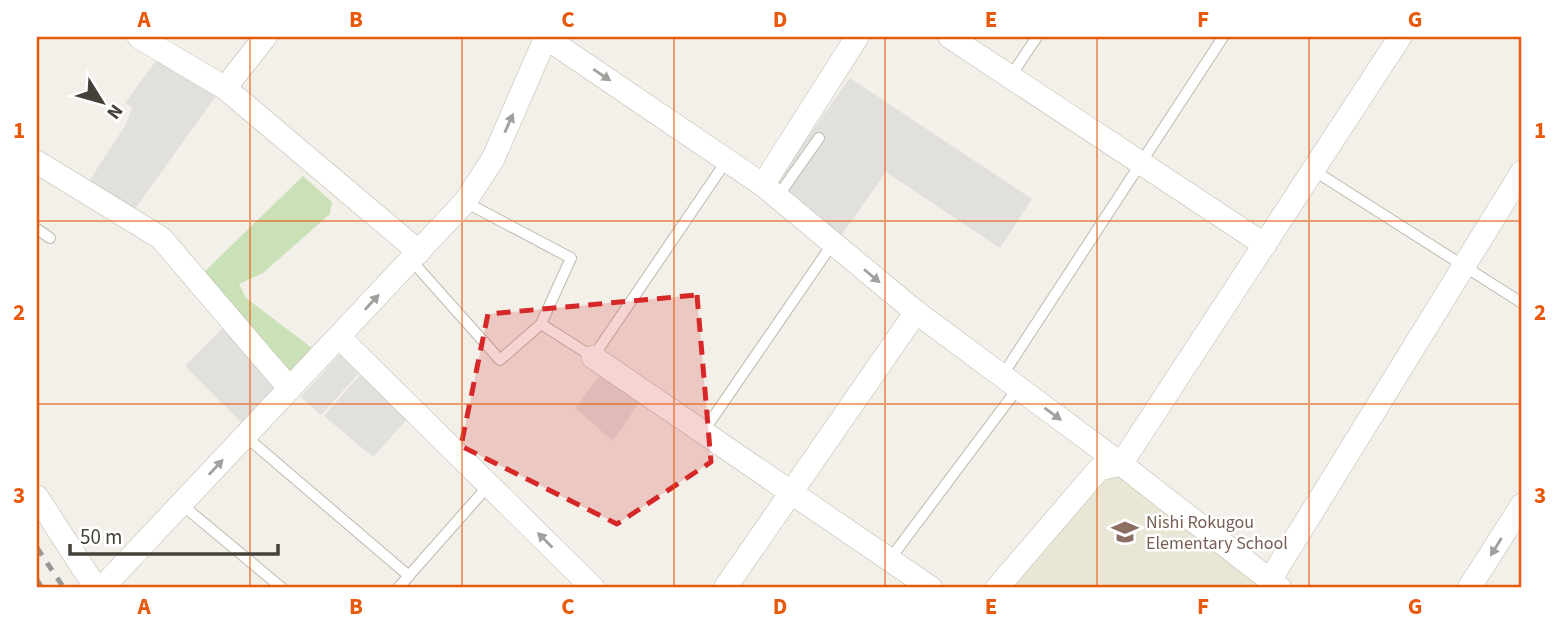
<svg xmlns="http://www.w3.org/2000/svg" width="1559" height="625" font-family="'Source Sans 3',sans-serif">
<rect width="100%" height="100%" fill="#f2f0e9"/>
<polygon fill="#eae6d5" points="1107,475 1121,477 1264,588 1007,588"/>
<polygon fill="#cae1b7" points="303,176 332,202 330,214 263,273 239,284 246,298 312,348 289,377 202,274"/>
<g fill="#e1e0dd">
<polygon points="161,54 218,93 132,213 88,183 126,124 132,107 125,103"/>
<polygon points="850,78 1032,199 1000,248 886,172 840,237 775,183"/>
<polygon points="224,327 278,388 243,424 185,366"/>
<polygon points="340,354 359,373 321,415 301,397"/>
<polygon points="601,374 640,401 613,441 575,408"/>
<polygon points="360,375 409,417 373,457 324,416"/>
</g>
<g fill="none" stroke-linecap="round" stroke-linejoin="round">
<defs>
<g id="lane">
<polyline points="1010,77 1037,37"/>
<polyline points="1313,170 1522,303"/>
<polyline points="778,196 819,138"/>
<polyline points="465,202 571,258 541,324 593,357 727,160"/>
<polyline points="37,229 50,238"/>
<polyline points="411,260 500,360 541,324"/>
<polyline points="1002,376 1223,37"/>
<polyline points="703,432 833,243"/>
<polyline points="245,436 409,576"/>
<polyline points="181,504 282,588"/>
<polyline points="890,559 1018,388"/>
<polyline points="398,588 489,485"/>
</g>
<g id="street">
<polyline points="139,37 225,88 419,252"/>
<polyline points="545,37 763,185 916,312 1121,464 1280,588"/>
<polyline points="950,37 1265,245"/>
<polyline points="225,88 265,37"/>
<polyline points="37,162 161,238 290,389"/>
<polyline points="763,185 857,37"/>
<polyline points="339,337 593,588"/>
<polyline points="593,357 931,588"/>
<polyline points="37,497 96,588"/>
<polyline points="1270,580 1522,172"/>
<polyline points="102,588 465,202 493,159 546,37"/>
<polyline points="725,588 916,312"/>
<polyline points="997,588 1099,469 1121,464 1400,37"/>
<polyline points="1469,588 1522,505"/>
</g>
</defs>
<use href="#lane" stroke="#bdb9ad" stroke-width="12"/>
<use href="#street" stroke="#bdb9ad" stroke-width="24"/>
<use href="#lane" stroke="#fff" stroke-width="10"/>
<use href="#street" stroke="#fff" stroke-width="23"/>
<g stroke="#979797" stroke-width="5" stroke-dasharray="9 9" stroke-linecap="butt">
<polyline points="37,548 64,588"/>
<polyline points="37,580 42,588"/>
</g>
</g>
<defs><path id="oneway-solid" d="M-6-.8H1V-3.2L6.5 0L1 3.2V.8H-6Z" transform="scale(1.75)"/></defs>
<g fill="#a2a09c">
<use href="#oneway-solid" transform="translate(602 75) rotate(34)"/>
<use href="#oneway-solid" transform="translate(509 123) rotate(-66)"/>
<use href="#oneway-solid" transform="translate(872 276) rotate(40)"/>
<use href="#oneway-solid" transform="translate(372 302) rotate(-47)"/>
<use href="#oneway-solid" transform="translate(1053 414) rotate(36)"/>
<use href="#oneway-solid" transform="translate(216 467) rotate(-47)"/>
<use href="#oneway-solid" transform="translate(545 540) rotate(-135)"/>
<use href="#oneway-solid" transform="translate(1496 547) rotate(122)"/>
</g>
<path fill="#d62828" fill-opacity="0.2" stroke="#d62828" stroke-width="5" stroke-dasharray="14 9" stroke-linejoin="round" d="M697,295l14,167 -94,62 -156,-78 27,-132z"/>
<path fill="none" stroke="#e8590c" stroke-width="2" stroke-opacity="0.55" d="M250,37v551M462,37v551M674,37v551M885,37v551M1097,37v551M1309,37v551M37,221h1485M37,404h1485"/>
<defs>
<symbol id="school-bare" viewBox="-9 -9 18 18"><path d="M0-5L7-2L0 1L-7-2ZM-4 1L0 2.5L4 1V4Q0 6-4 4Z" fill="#8d6e63" stroke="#fff" stroke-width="2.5" paint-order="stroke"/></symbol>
</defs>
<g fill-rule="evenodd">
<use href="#school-bare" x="1106" y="513" width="38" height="38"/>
</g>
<g text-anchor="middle" stroke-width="5" stroke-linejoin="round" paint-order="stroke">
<g font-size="18" fill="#785e54" stroke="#fff" text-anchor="start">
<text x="1146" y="528">Nishi Rokugou<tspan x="1146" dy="21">Elementary School</tspan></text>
</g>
</g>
<rect width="1559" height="625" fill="none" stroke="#ffffff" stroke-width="77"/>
<g transform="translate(102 102) rotate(127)" stroke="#ffffff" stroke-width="5" paint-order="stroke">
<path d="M0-5L12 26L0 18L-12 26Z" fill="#454138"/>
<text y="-10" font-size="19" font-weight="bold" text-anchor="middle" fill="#454138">N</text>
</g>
<path d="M70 544v10h208v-10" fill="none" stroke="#454138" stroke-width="3.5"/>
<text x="80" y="544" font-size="21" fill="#454138" stroke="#ffffff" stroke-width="5" paint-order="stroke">50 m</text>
<rect x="38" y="38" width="1482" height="548" fill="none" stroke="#e8590c" stroke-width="2.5"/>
<g font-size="23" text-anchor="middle" font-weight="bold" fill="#e8590c">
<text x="144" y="27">A</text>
<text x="356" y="27">B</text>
<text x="568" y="27">C</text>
<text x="780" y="27">D</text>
<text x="991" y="27">E</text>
<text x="1203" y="27">F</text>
<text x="1415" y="27">G</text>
<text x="19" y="138">1</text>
<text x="1540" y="138">1</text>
<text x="19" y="320">2</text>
<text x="1540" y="320">2</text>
<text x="19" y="503">3</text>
<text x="1540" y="503">3</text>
<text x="144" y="614">A</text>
<text x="356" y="614">B</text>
<text x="568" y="614">C</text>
<text x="780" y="614">D</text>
<text x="991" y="614">E</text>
<text x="1203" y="614">F</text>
<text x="1415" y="614">G</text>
</g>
</svg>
